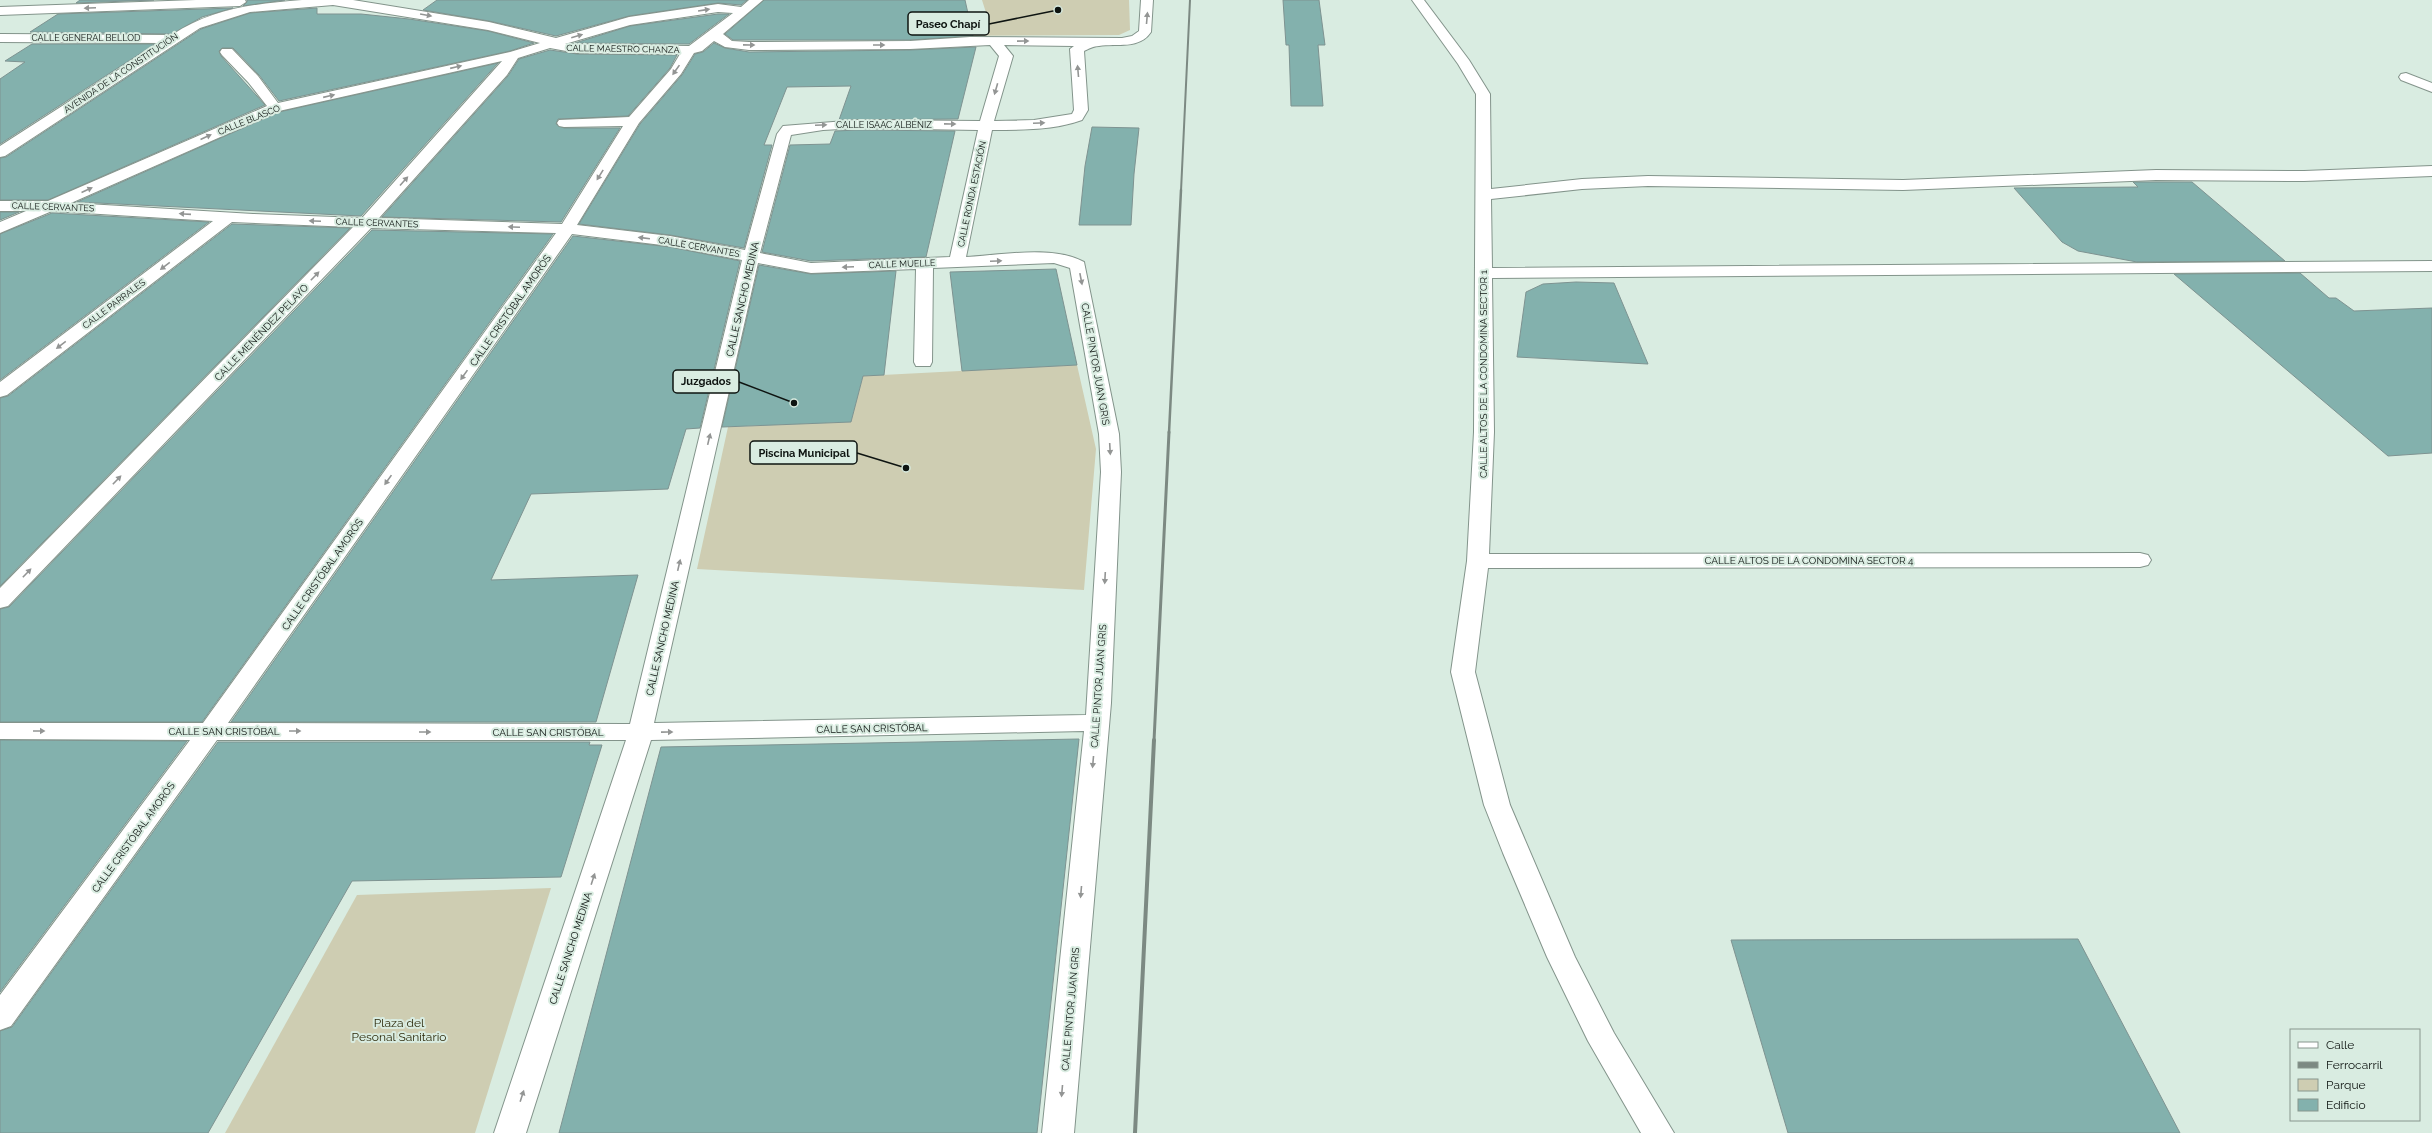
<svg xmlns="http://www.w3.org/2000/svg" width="2432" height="1133" font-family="Raleway,sans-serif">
<rect width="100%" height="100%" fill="#d9ece1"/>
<g fill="#cecdb2">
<polygon points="982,0 1129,0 1130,30 1119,35 767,37 761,20 988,19"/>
<polygon points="1077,365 1096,449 1084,590 697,569 728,427 851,422 863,376"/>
<polygon points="551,888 475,1133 225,1133 357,895"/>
</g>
<g fill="#83b1ad" stroke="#7e9391">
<polygon points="80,0 154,0 76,3"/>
<polygon points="247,0 285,0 243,6 247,2"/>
<polygon points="437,0 747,0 741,5 718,3 629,16 556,36 489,21 423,10"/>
<polygon points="764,0 965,0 973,36 910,40 733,40 725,34"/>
<polygon points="1283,0 1319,0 1325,45 1318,45 1323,106 1291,106 1289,45 1286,45"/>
<polygon points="233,8 202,17 172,34 30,32 58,14"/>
<polygon points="317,8 317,14 361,14 409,19 488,31 534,43 510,51 279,101 259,75 233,48 222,48 219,51 221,56 265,105 48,200 0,200 0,158 6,157 201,29 250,13"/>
<polygon points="718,14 729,14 689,44 575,43 630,26"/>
<polygon points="714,43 725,48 749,52 910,50 976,47 958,119 839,120 851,86 787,87 764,145 772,145 744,248 670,235 579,224 640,124 682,75 695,54 703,52"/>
<polygon points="32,44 155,44 0,144 0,79 25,62 5,61"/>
<polygon points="550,50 577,54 677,55 670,68 628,116 558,119 556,124 564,128 620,128 561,222 382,217 508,76 519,59"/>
<polygon points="498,63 361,216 77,202 279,112"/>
<polygon points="1092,127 1139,128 1134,174 1131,225 1079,225 1085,166"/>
<polygon points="858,130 955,131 926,257 811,261 762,252 790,145 830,144 835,131"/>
<polygon points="2133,182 2192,182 2285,261 2137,262 2078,251 2062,242 2014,188 2138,187"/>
<polygon points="0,212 19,212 0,220"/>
<polygon points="52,213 209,222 0,380 0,234"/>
<polygon points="232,224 350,228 0,586 0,398 8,396"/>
<polygon points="372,230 553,234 202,722 0,722 0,609 9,607"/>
<polygon points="573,236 670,247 740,261 700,428 686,429 668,489 531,494 491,580 638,575 596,722 231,722"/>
<polygon points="759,265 811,274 896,271 884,375 863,376 851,422 722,427"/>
<polygon points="1056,269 1077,365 962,371 950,272"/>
<polygon points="2300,273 2329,298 2336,298 2354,311 2432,308 2432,453 2388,456 2174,274"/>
<polygon points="1576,282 1614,283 1648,364 1517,357 1526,292 1543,284"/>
<polygon points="1079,739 1037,1133 559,1133 661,747"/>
<polygon points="0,740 187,741 0,992"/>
<polygon points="218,742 590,742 589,745 602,745 561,877 352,881 208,1133 0,1133 0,1031 12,1027"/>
<polygon points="2078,939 2180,1133 1788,1133 1731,940"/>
</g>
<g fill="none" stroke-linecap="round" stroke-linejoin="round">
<defs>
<g id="minor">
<polygon points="196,0 245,0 246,2 240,6 0,15 0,7"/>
<path d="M302,0h51l136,22 67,16 73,-21 89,-13 23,3 8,-7h14l-40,34 9,7 17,1 161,-1 60,-4 152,1 10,-2 7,-5 2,-31h12l-2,32c-12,18 -34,11 -52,14 -5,0 -11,3 -15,5l4,59 -6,10c-27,10 -61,10 -90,10l-26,127c36,-2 87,-12 118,5l35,172 2,38 -10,231 -37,430h-32l42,-402 -433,9 -125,393h-32l132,-393h-409l-206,286 -11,4v-35l190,-255 -190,-1v-16h203l353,-490 -185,-5 -363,378 -8,2v-20l353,-361 -121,-5 -225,173 -7,2v-15l213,-161 -161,-10 -52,22v-11l26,-11h-26v-10h48l219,-95 -19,-24 -26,-27 -2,-3 2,-3h10l26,27 20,27 232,-51 30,-9 -52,-13 -155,-25 -83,7 -50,16 -195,128 -5,1v-11l160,-103 -160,-1v-8l172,1c41,-27 82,-31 130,-35zM718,12l15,1 -44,33 -124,-2 65,-19zM714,41l11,6 24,3 161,-1 80,-4 9,11 -19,65 -122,-1 -75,6 -6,8 -32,116 -75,-14 -93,-11 62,-102 42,-49 13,-21 8,-2zM1004,45l70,1 -4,3 4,61 -2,4 -38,6 -40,1 19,-65zM550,48l27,5 103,1 -9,15 -42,48 -70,3 -2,3 2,3 5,1 59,-1 -61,98 -183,-6 128,-143 11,-17zM502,61l-140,157 -109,-4 -182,-11 208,-92zM858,128l120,2 -28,127 -139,6 -51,-10 31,-118 32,-5zM572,234l98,12 72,14 -112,464 -402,-1zM758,263l53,10 105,-4 -2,93 2,4h14l2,-4 1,-94 121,-5 16,5 29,166 2,38 -15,243 -432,8z"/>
<polygon points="1412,0 1424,0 1469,60 1490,94 1491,189 1582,179 1648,176 1903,180 2156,170 2304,171 2432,166 2432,176 2304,181 2156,180 1903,190 1648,186 1582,189 1491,199 1492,268 2432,261 2432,271 1492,278 1494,432 1489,554 2140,553 2148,555 2151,560 2148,565 2140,567 1488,568 1475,672 1510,805 1575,957 1614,1033 1674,1133 1641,1133 1588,1041 1547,957 1503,853 1484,805 1451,672 1467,561 1474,432 1476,94 1458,64"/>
<polygon points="2406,73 2432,83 2432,92 2401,80 2399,77 2401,74"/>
</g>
</defs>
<use href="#minor" stroke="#83948b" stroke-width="2"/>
<use href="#minor" fill="#fff" fill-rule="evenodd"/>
<polyline stroke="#7c8982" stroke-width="2" points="1181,191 1190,0"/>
<polyline stroke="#7c8982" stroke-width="2.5" points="1169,433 1181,190"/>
<polyline stroke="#7c8982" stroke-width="3" points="1154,741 1169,432"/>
<polyline stroke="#7c8982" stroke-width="4" points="1135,1133 1154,740"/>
</g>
<defs><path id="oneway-solid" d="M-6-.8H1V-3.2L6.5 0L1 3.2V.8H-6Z"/></defs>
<g fill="#939594">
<use href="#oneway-solid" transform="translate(90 8) rotate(178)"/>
<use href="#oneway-solid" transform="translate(704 10) rotate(-9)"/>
<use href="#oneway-solid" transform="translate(426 15) rotate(10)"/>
<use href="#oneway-solid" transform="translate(1147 18) rotate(-85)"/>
<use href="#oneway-solid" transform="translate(577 36) rotate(-16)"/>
<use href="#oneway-solid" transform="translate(1023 41) rotate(-1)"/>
<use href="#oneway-solid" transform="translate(749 45) rotate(1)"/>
<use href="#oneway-solid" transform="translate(879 45)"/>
<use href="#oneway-solid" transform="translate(456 67) rotate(-13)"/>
<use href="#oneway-solid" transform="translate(676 70) rotate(125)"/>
<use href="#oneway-solid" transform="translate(1078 71) rotate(-95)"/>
<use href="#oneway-solid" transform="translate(996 89) rotate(106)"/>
<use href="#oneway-solid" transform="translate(329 96) rotate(-13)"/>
<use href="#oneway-solid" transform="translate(1039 123) rotate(-3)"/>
<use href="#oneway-solid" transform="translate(950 124) rotate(1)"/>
<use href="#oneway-solid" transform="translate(821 125) rotate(-2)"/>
<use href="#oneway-solid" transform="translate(206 137) rotate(-24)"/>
<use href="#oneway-solid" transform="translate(600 175) rotate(122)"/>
<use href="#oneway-solid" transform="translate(404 181) rotate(-48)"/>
<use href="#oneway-solid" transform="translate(87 190) rotate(-24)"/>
<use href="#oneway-solid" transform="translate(185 214) rotate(-176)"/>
<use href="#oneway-solid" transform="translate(315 221) rotate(-178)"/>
<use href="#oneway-solid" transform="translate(514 227) rotate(-178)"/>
<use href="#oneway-solid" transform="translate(644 238) rotate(-173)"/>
<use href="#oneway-solid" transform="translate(996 261) rotate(-2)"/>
<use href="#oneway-solid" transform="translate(165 266) rotate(143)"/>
<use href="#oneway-solid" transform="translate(848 267) rotate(178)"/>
<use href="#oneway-solid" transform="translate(315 276) rotate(-46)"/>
<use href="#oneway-solid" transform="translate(1081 279) rotate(79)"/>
<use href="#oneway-solid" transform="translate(61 345) rotate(143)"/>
<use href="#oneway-solid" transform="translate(464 375) rotate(125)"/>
<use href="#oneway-solid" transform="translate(709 439) rotate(-77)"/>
<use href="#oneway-solid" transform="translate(1110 449) rotate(87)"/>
<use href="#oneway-solid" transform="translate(117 480) rotate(-46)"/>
<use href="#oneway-solid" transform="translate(388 480) rotate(125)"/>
<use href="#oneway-solid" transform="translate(679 565) rotate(-77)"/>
<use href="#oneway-solid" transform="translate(27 573) rotate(-46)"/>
<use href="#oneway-solid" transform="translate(1105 578) rotate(93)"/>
<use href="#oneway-solid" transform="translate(39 731)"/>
<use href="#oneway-solid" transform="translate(295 731)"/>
<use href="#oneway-solid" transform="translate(425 732)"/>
<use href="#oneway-solid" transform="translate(667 732) rotate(-1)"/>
<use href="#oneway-solid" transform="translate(1093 762) rotate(95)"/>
<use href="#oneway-solid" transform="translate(593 879) rotate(-72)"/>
<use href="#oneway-solid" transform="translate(1081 892) rotate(95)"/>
<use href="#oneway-solid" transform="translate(1062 1091) rotate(95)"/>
<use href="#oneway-solid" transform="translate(522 1096) rotate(-72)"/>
</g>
<g text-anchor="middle" stroke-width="4" stroke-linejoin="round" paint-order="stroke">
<g font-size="9" fill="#0e1411" stroke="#d9ece1">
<text x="86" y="41">CALLE GENERAL BELLOD</text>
<text transform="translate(623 49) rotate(1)" y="3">CALLE MAESTRO CHANZA</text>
<text transform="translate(121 73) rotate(-34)" y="3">AVENIDA DE LA CONSTITUCIÓN</text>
<text transform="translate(249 120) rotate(-22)" y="3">CALLE BLASCO</text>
<text x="884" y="128">CALLE ISAAC ALBÉNIZ</text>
<text transform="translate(972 194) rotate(-78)" y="3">CALLE RONDA ESTACIÓN</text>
<text transform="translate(53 207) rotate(2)" y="3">CALLE CERVANTES</text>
<text transform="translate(377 223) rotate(2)" y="3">CALLE CERVANTES</text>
<text transform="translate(699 247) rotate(10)" y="3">CALLE CERVANTES</text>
<text transform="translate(902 264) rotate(-2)" y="3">CALLE MUELLE</text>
<text transform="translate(114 304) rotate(-37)" y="3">CALLE PARRALES</text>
</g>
<g font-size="10" fill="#0e1411" stroke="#d9ece1">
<text transform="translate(742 299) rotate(-77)" y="4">CALLE SANCHO MEDINA</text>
<text transform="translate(510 310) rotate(-55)" y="4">CALLE CRISTÓBAL AMORÓS</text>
<text transform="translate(261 332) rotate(-46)" y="4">CALLE MENÉNDEZ PELAYO</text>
<text transform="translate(1096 364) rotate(80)" y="4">CALLE PINTOR JUAN GRIS</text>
<text transform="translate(1483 374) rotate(-90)" y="4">CALLE ALTOS DE LA CONDOMINA SECTOR 1</text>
<text x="1809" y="564">CALLE ALTOS DE LA CONDOMINA SECTOR 4</text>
<text transform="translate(322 574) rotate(-55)" y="4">CALLE CRISTÓBAL AMORÓS</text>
<text transform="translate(662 638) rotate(-77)" y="4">CALLE SANCHO MEDINA</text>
<text transform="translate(1098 686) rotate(-86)" y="4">CALLE PINTOR JUAN GRIS</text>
<text transform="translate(872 728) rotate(-1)" y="4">CALLE SAN CRISTÓBAL</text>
<text x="224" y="735">CALLE SAN CRISTÓBAL</text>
<text x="548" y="736">CALLE SAN CRISTÓBAL</text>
<text transform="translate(133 837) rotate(-54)" y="4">CALLE CRISTÓBAL AMORÓS</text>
<text transform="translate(570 948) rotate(-72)" y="4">CALLE SANCHO MEDINA</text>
<text transform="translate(1070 1009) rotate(-85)" y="4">CALLE PINTOR JUAN GRIS</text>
</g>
<g font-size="12" fill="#2d2a0b" stroke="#d9ece1">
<text x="399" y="1027">Plaza del<tspan x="399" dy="14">Pesonal Sanitario</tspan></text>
</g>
</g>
<path fill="none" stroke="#0e1411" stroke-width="1.5" d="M1058 10L989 24M794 403L739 382M906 468L857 453"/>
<g fill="#0e1411" stroke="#d9ece1" stroke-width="1.5">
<circle cx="1058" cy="10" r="4"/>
<circle cx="794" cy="403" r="4"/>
<circle cx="906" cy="468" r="4"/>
</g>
<g fill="#d9ece1" stroke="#0e1411" stroke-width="1.5">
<rect x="908" y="12" width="81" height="23" rx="4"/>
<rect x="673" y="370" width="66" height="23" rx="4"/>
<rect x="750" y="441" width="107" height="23" rx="4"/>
</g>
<g font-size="11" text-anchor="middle" font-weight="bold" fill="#0e1411">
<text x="948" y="28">Paseo Chapí</text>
<text x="706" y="385">Juzgados</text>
<text x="804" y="457">Piscina Municipal</text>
</g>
<rect x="2290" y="1029" width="130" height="92" fill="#d9ece1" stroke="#88968e"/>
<rect x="2298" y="1042" width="20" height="6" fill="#ffffff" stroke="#88968e"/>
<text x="2326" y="1049" font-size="12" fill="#0e1411">Calle</text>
<rect x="2298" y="1062" width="20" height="6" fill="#7c8982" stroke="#88968e"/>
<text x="2326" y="1069" font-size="12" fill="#0e1411">Ferrocarril</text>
<rect x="2298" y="1079" width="20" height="12" fill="#cecdb2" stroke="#88968e"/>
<text x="2326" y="1089" font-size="12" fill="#0e1411">Parque</text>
<rect x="2298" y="1099" width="20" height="12" fill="#83b1ad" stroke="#88968e"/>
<text x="2326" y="1109" font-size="12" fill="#0e1411">Edificio</text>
</svg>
